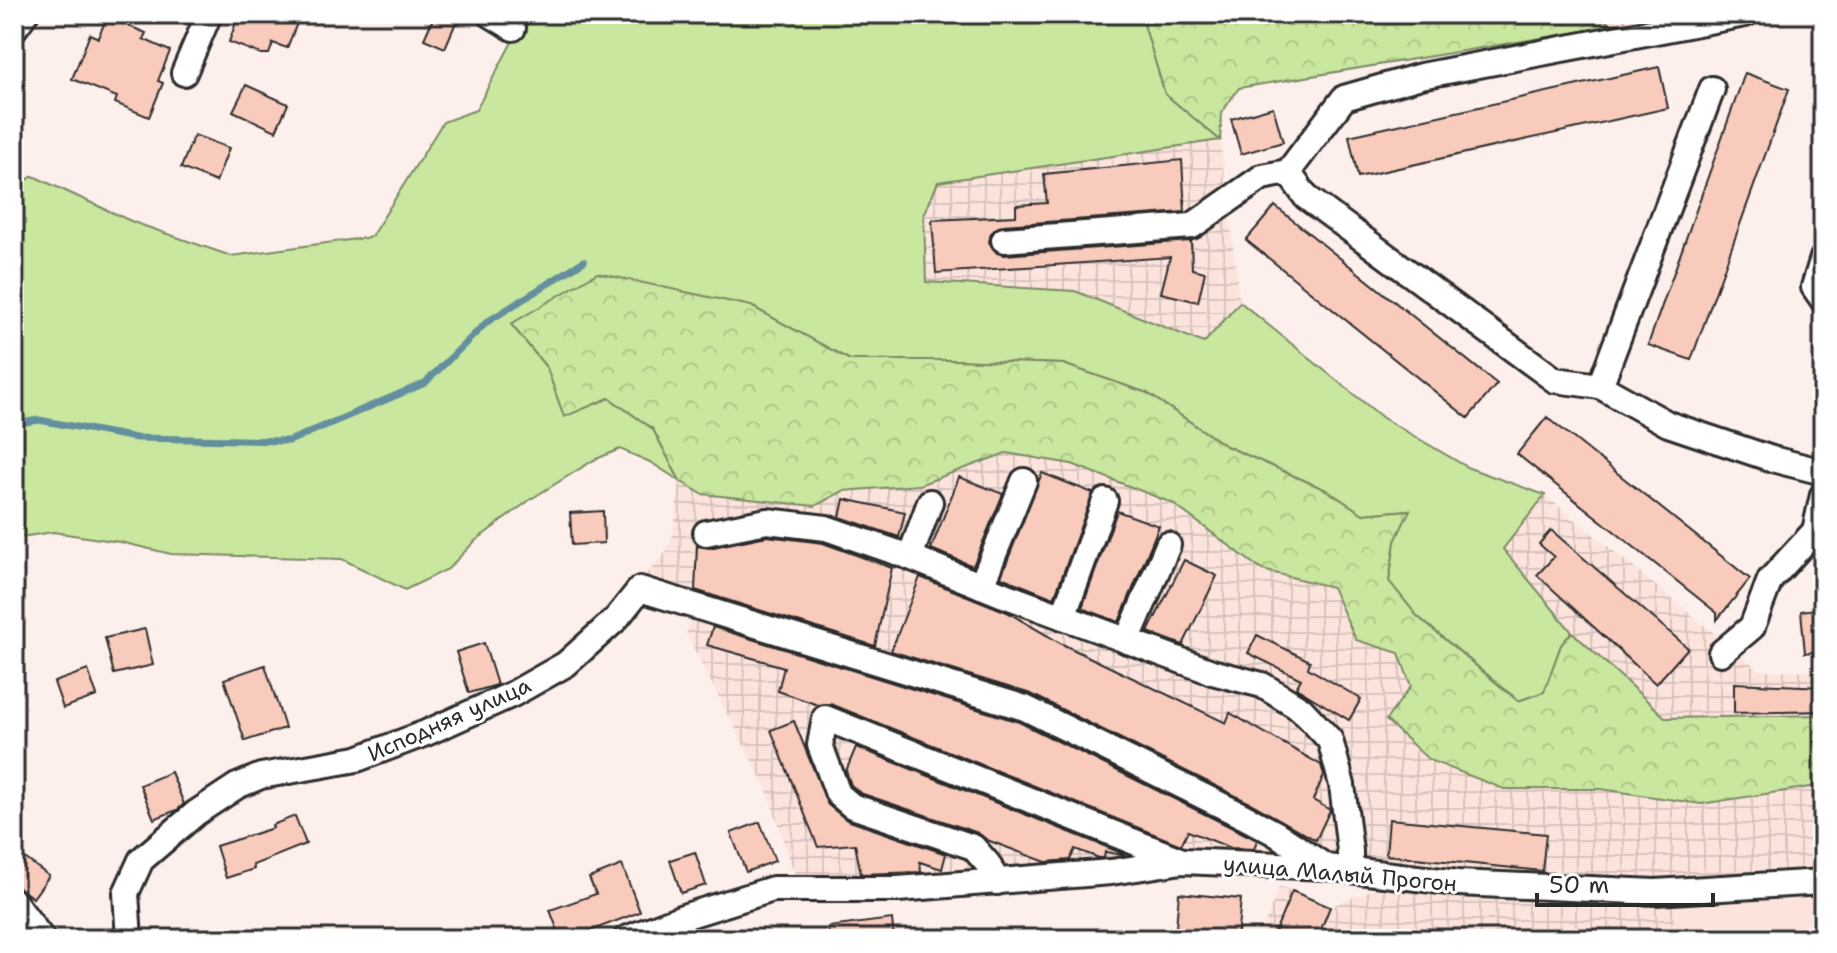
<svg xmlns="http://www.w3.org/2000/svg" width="1837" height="953" font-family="'Shantell Sans',sans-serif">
<defs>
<pattern id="industrial-grid" width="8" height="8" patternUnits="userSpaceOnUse" patternTransform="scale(2)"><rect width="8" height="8" fill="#fce4dd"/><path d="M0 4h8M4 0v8" fill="none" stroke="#d8c4be"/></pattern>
<pattern id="forest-crowns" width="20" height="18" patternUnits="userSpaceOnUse" patternTransform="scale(2)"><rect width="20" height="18" fill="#cae79f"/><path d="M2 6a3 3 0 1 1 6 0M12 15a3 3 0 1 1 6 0" fill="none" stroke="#aec689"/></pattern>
</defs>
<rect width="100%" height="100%" fill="#fdefeb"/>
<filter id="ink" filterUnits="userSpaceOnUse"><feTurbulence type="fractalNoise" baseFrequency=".0125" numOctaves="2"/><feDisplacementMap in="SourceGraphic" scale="16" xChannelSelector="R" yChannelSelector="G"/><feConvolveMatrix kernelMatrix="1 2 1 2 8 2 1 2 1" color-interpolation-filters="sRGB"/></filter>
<g filter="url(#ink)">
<polygon fill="#fce4dd" points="1823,895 1823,939 1664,939 1681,906"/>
<g fill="url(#industrial-grid)">
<polygon points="1605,14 1688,14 1608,27"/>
<polygon points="1220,140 1240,302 1204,343 1075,291 926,282 924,215 938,182"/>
<polygon points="1006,453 1072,464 1172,503 1262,570 1332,587 1356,640 1399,653 1411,686 1504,789 1601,789 1701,804 1823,785 1823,877 1659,885 1110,865 848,880 795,875 766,788 686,634 693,615 637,584 663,556 672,541 680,481 702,494 815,506 843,491 919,485"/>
<polygon points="1545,495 1760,671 1823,670 1823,715 1666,718 1572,632 1503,549"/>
<polygon points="1279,886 1292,891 1272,939 1259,939"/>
<polygon points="1373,889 1506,895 1511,901 1681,906 1664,939 1317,939 1330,907"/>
</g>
<polygon fill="#cae79f" stroke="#7a8965" stroke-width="2" points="532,14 1141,14 1165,94 1220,140 938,182 924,215 926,282 1075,291 1204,343 1240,302 1383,418 1469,468 1545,495 1503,549 1572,632 1561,645 1544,692 1519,701 1417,616 1389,581 1395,541 1409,510 1363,514 1326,490 1226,446 1147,393 1063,364 954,360 850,360 751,306 511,324 547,368 564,416 609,398 653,429 680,481 650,462 620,449 594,460 531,499 475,541 448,569 405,590 342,559 171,554 120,542 53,532 14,538 14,189 33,176 133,222 231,256 371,237 443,122 476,110 512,42"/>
<g fill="url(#forest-crowns)" stroke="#7a8965" stroke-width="2">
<polygon points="1141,14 1605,14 1608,27 1239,88 1222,112 1220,140 1165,94"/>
<polygon points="597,273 751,306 850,360 954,360 1063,364 1147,393 1226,446 1326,490 1363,514 1410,510 1395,541 1389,581 1417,616 1518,701 1544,692 1561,645 1572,632 1666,718 1823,715 1823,785 1701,804 1601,789 1504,789 1429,760 1386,720 1411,686 1399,653 1356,640 1332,587 1262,570 1172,503 1072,464 1006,453 919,485 843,491 815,506 702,494 680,481 653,429 609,398 564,417 547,368 511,324"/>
</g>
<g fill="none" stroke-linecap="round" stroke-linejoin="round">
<polyline stroke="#638f9e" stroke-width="7" points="14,424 39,420 136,438 289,441 425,383 487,322 584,261"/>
</g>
<g fill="#f9cbbd" stroke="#2b2b2b" stroke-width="2">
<polygon points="239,14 271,14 297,23 287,48 273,43 269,54 261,54 229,42"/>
<polygon points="435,14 443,14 457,20 445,48 424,39"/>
<polygon points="107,17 146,33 143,39 170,51 158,81 163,83 149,117 115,103 117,97 72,79 90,34 98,38"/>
<polygon points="1659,67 1668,108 1358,177 1349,136"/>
<polygon points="1745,73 1789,89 1691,360 1648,345"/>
<polygon points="246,85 288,104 276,131 233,111"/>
<polygon points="1273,107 1283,142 1241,154 1231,119"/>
<polygon points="194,135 229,148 216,182 181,168"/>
<polygon points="1182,160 1185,212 1003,225 991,233 989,242 997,253 1005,255 1191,241 1192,269 1205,272 1198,302 1161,293 1170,257 936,273 932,220 1016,216 1016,205 1047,203 1044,174"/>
<polygon points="1275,206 1497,384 1468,418 1246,240"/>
<polygon points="1547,417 1750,579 1717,620 1717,613 1517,454"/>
<polygon points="1042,473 1093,493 1054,598 1001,577"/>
<polygon points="959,477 1003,494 973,566 931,549"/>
<polygon points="844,499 905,512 899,537 840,517"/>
<polygon points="603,511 604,543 572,545 570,513"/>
<polygon points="1117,511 1159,526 1119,622 1082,608"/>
<polygon points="1551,530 1688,648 1656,684 1537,575 1554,557 1539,544"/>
<polygon points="767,536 823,543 892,568 875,646 695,590 697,546 709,548"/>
<polygon points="1184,560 1217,576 1183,645 1148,632"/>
<polygon points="920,577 1007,612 1062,644 1226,723 1230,713 1321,765 1324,775 1313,800 1330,810 1316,840 1250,803 1031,694 891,651"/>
<polygon points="1823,608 1823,651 1805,653 1801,611"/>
<polygon points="713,627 1019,722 1257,840 1254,849 1231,848 1188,831 1181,845 831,704 818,705 778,691 784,667 707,645"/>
<polygon points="145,629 153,665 114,674 105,638"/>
<polygon points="1257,635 1310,661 1308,668 1361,699 1349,720 1296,688 1301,679 1248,653"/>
<polygon points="484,643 497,685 469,693 456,652"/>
<polygon points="265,665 285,728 245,741 224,679"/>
<polygon points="88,670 97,696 63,708 54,682"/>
<polygon points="1734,683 1823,687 1823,711 1734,713"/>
<polygon points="794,721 828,805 847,820 946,854 942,869 920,862 921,872 861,874 855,844 818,847 771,730"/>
<polygon points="856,747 1124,854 1123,855 1105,852 1104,858 1099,858 1075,849 1070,860 1046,862 987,840 978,833 860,793 851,785 846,771"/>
<polygon points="171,772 184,804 177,810 154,819 140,785"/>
<polygon points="295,816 306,844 253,865 254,869 226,878 216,846 273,828 272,825"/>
<polygon points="1389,819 1546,834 1542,871 1386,855"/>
<polygon points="760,822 775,861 746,872 731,833"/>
<polygon points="14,850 49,876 33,898 14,884"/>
<polygon points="695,852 706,885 681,893 670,860"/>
<polygon points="622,865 640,912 569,939 561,939 550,910 596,894 589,878"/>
<polygon points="1292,891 1330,907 1317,939 1272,939"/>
<polygon points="1179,893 1241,899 1237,939 1175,939"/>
<polygon points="892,919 894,939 829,939 828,927"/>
</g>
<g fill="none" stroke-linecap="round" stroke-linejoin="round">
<defs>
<g id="minor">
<polyline points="490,14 513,28"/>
<polyline points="14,29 25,14"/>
<polyline points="184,73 209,14"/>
<polyline points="1712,89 1600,386 1668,424 1772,459 1823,472"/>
<polyline points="1288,172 1344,98 1421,76 1745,14"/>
<polyline points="1004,240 1192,226 1262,177 1288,172 1306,197 1555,380 1600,386"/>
<polyline points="1823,258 1814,287 1823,300"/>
<polyline points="706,533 767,521 826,528 910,557 1004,595 1212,672 1262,685 1301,709 1330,740 1342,785 1350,851 1350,870"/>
<polyline points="910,557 930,502"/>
<polyline points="981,586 1024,481"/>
<polyline points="1063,617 1105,501"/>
<polyline points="1127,641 1168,545"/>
<polyline points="1721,653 1752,627 1770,580 1815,531 1823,495"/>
<polyline points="997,882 988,864 973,847 852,806 838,794 820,745 825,718 1182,861"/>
<polyline points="14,902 42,939"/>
<polyline points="129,939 126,893 141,860 196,813 237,786 261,776 357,759 426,733 513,694 566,664 616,619 640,589 1025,708 1243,816 1275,833 1326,867"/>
<polyline points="626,939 683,917 773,889 898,889 1111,872 1182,861 1326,867 1458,883 1655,892 1823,882"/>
</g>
</defs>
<use href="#minor" stroke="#2b2b2b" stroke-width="30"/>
<use href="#minor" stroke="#fff" stroke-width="24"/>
</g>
</g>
<g text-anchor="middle" stroke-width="6" stroke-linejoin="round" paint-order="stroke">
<g font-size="22" fill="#2b2b2b" stroke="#fff">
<text transform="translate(449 719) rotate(-24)" y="8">Исподняя улица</text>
<text transform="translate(1340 873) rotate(5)" y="8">улица Малый Прогон</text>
</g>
</g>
<rect width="1837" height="953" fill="none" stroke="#fff" stroke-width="48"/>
<rect x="24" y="24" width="1789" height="905" fill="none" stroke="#2b2b2b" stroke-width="3" filter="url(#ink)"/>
<path d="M1537 893v12h176v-12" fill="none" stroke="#2b2b2b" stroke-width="4"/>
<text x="1549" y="893" font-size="24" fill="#2b2b2b" stroke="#ffffff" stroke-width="6" paint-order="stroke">50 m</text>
</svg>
